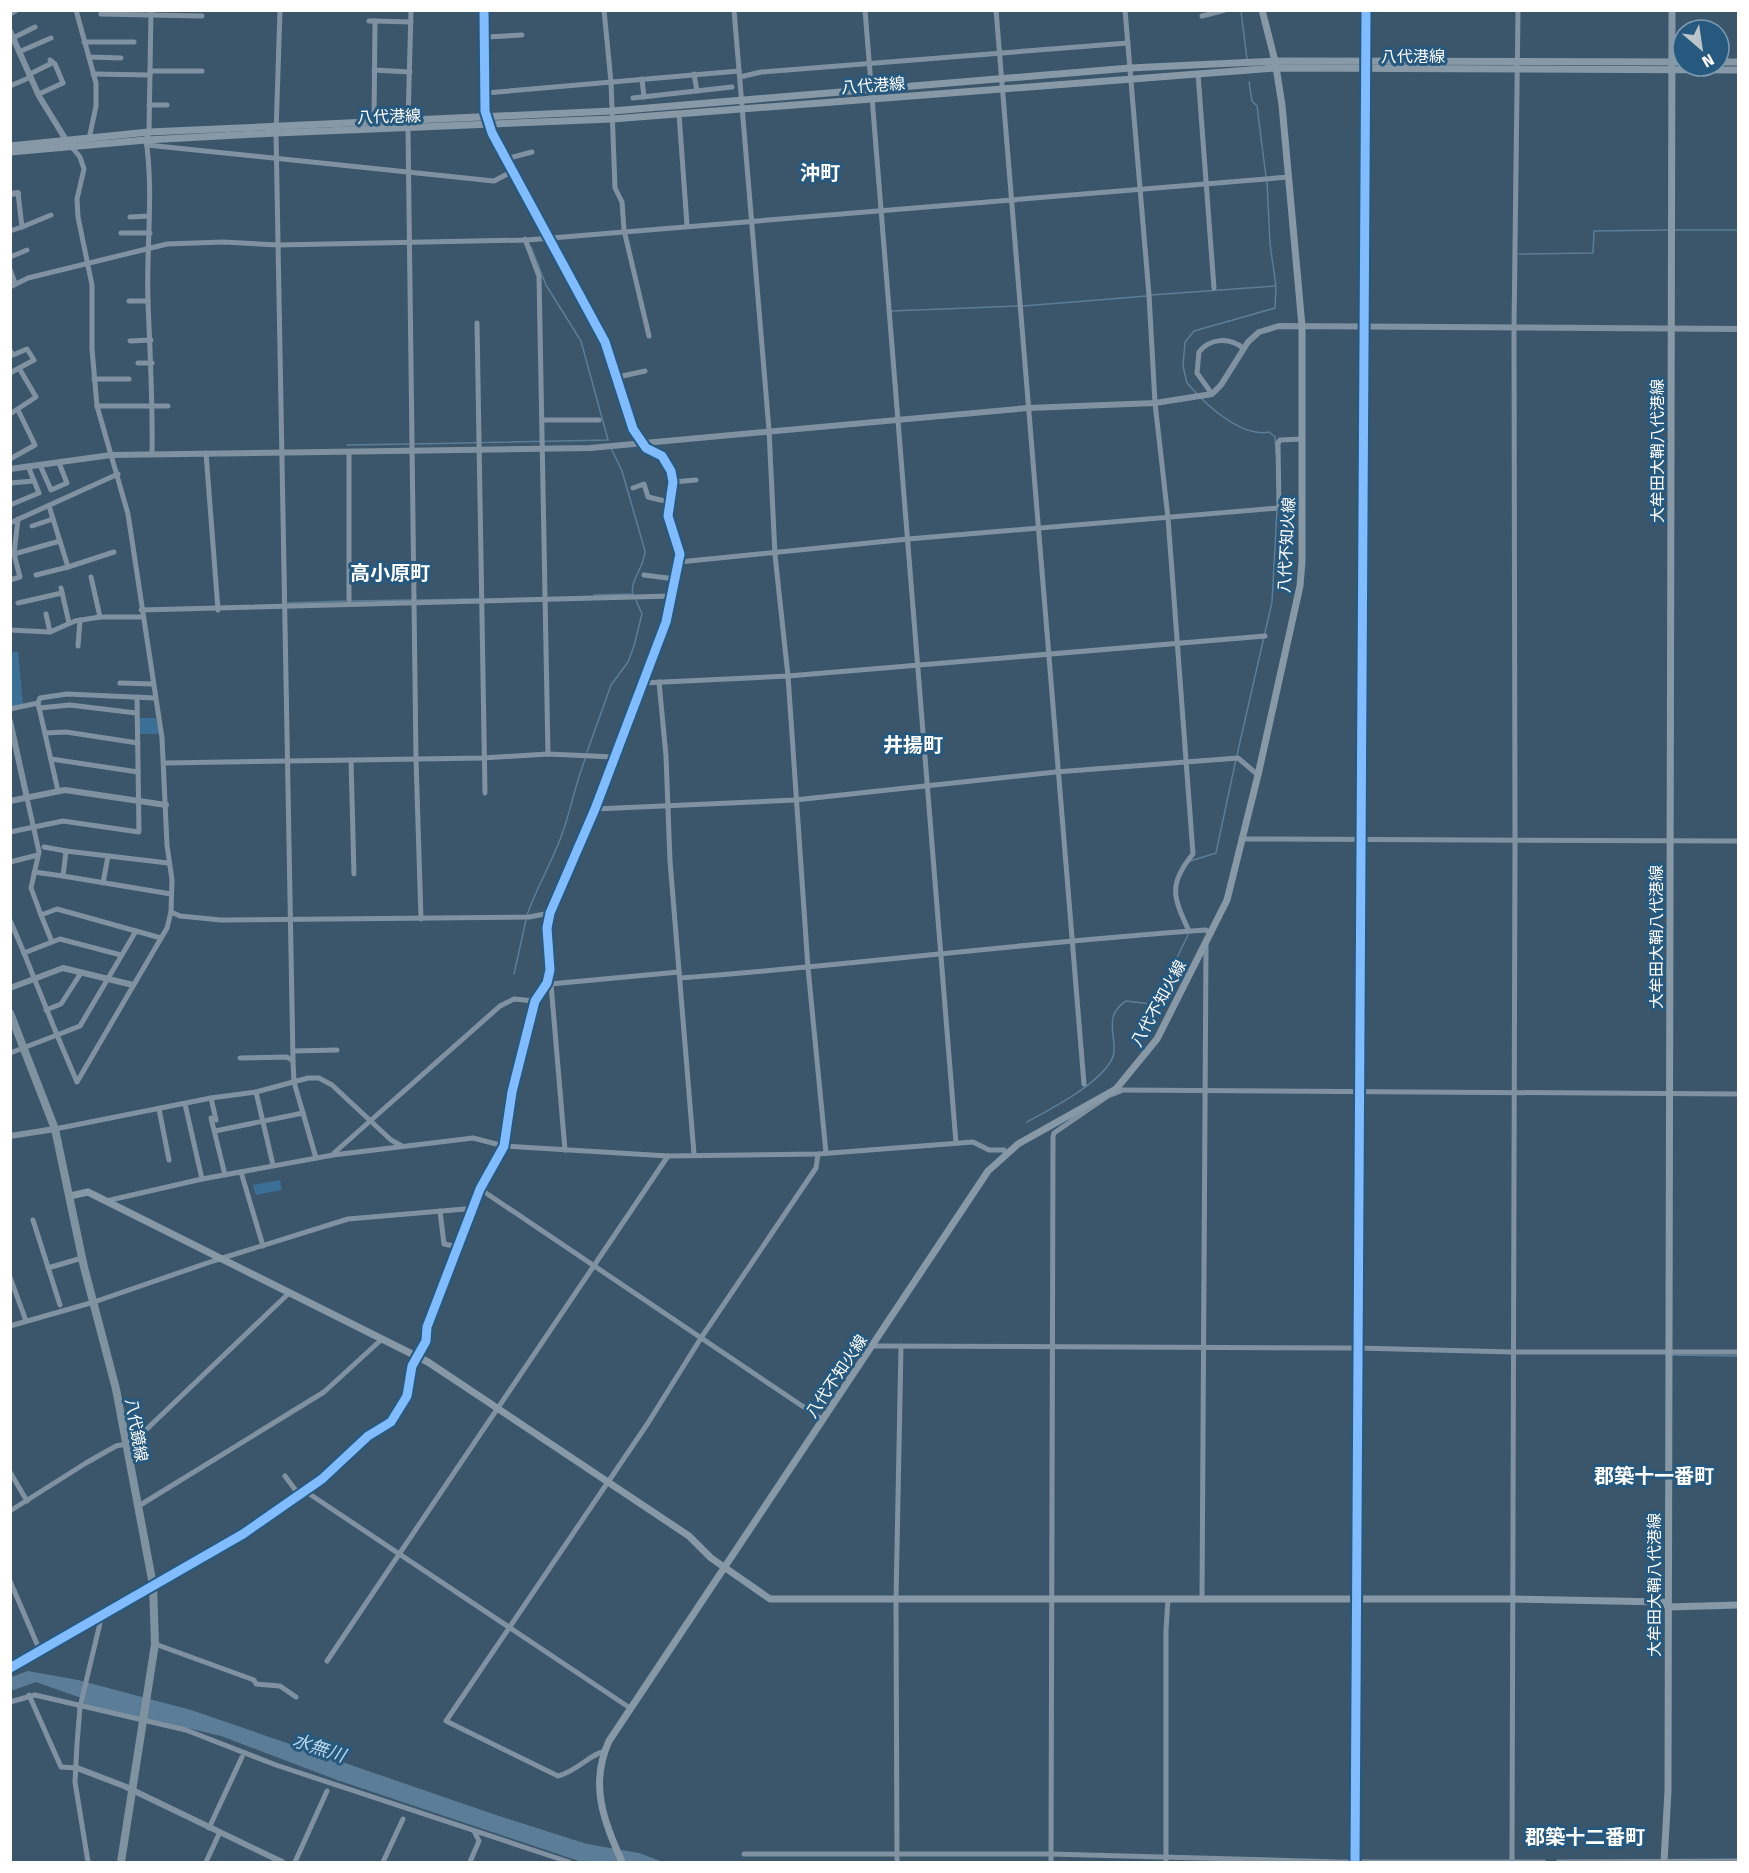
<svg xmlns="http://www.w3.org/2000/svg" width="1749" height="1873" font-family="'Fira Sans','Noto Sans JP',sans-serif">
<rect width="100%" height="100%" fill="#3b566b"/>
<g fill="#3b6f95">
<polygon points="10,652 18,652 23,704 12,707"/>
<polygon points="138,718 156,718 159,734 139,734"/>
<polygon points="280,1180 282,1190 256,1195 253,1185"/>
</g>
<polygon fill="#5b7d98" points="28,1671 78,1680 191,1710 499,1816 587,1844 639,1853 663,1862 582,1862 337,1780 221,1736 84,1704 84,1699 36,1682 11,1691 11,1677"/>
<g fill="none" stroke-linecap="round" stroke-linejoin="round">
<g stroke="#5b7d98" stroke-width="1.5">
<polyline points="1241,11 1247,59"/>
<polyline points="1249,82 1252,101 1257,106 1266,177"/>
<polyline points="1673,230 1738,230"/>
<polyline points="1519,254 1593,253 1594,231 1669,230"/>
<polyline points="1151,295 1275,286"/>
<polyline points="1023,306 1147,296"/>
<polyline points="891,311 1018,306"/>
<polyline points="1198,395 1187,383 1183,366 1185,342 1194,331 1275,308 1276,286 1270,244 1267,182"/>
<path d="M1201,398c16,16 45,39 68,34l6,5 1,16"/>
<polyline points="414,444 608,440 581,341 546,285 531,247"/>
<polyline points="347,445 409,444"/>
<path d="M611,448l11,23 23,80c0,16 -16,29 -12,45"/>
<polyline points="594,595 631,594"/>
<polyline points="417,600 478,599"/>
<polyline points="351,601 412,600"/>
<polyline points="288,603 346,601"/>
<polyline points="587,752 611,685 628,662 634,646 642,614 636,600"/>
<polyline points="1237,755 1272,602 1277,509"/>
<polyline points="1190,861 1216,853 1236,759"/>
<path d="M527,915c9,-26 24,-51 34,-78 10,-26 14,-54 25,-80"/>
<polyline points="514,974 526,920"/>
<path d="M1027,1122c25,-14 69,-36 84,-61 11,-18 -12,-43 15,-60l25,3 5,-3 32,-66"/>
<polyline points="1670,1355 1738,1356"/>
</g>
<g stroke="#8092a1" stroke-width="5">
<polyline points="76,10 96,83 96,106 89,139"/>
<path d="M151,10l-2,122 -3,8c8,53 0,108 2,162 2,51 5,101 4,152"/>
<polyline points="280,10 276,133 293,1061 294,1082 316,1158"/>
<polyline points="604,10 611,82 615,188 622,202 624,230 649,336"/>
<polyline points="734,10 769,430 775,555 788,676 808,968 826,1153"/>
<polyline points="865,10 956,1143"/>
<polyline points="996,10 1084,1084"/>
<path d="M1125,10l24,285 6,108 13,115 25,336c-25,30 -20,43 -4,77"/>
<polyline points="10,14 17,10"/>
<polyline points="101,14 202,16"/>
<polyline points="1202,16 1225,10"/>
<polyline points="369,21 375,21 374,122"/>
<polyline points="375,21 411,22"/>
<polyline points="15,37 35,27"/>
<polyline points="486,37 522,35"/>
<polyline points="84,42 134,42"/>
<polyline points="21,51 51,38"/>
<polyline points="89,57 121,58"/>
<polyline points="374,70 410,72"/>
<polyline points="150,71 202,71"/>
<polyline points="30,74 52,63"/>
<polyline points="93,74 150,75"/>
<polyline points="694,74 697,91"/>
<polyline points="1198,74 1214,288"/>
<polyline points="740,77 761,72 1128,43"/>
<polyline points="642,79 644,97"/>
<polyline points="10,86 31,77"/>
<polyline points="486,93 739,71"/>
<polyline points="39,94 63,83 55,64 50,60"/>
<polyline points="633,98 732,87"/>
<polyline points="149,105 167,105"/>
<polyline points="679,114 687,225"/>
<polyline points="408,121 411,10"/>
<polyline points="408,129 416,759 421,919"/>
<polyline points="70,145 80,157 84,169 77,199 78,217 92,285 92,349 97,406 128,514 162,738 167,845 172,880 171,912 167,928 77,1082 57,1035 80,1026 136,931"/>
<polyline points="147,145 494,181 513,171"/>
<polyline points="506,159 532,152"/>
<polyline points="130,217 149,216"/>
<polyline points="22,227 51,215"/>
<polyline points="10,231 22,227 18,193"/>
<polyline points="121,233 150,233"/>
<polyline points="525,239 539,276 548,754"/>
<polyline points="10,257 27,250"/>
<polyline points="10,269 15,283"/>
<polyline points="10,287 28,278 167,244 223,242 278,245 527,240 1289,177"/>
<polyline points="129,301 148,301"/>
<polyline points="477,323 485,793"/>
<polyline points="130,341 151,340"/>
<polyline points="10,350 13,355 27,349 34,360 10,373"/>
<polyline points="138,363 152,363"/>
<polyline points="618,377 645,371"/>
<polyline points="94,379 129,379"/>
<path d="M1212,394l-15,-21 2,-21c11,-14 30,-15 44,-4"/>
<polyline points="97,406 168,406"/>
<polyline points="10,414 36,397 19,368"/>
<polyline points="543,420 599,420"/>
<polyline points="349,452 349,600"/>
<polyline points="206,453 218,610"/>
<polyline points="10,459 35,445 18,410"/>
<polyline points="40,465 51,490 67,483 59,463"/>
<polyline points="673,482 696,480"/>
<polyline points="10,483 34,481"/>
<polyline points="633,488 644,484 648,497 669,502"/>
<polyline points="10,505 39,493 28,466"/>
<polyline points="49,506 68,567 114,552"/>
<polyline points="18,519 14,554 60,541"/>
<polyline points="10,523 118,474"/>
<polyline points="32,526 53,519"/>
<polyline points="679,562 908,539 1279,508 1278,443 1280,440 1302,439"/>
<polyline points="36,575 68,567"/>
<polyline points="644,575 675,579"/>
<polyline points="91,577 100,617"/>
<polyline points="10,580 20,577 14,554"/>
<polyline points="61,588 69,623"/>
<polyline points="18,603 62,593"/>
<polyline points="141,610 672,596"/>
<polyline points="46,614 50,632"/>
<polyline points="10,630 50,632 75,621 100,617 142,617"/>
<polyline points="78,646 80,620"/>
<polyline points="659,682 666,756 670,861 694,1154"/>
<polyline points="120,683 152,684"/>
<polyline points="643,683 788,676 1265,636"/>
<polyline points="38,703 40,698 67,694 155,698"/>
<polyline points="39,708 70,705 136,713"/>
<polyline points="10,709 38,703 58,791"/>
<polyline points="45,733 66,732 138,743"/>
<polyline points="51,759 138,772"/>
<polyline points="351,760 354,874"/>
<polyline points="165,763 483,758 548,754 614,757"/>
<polyline points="27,798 39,852 31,888 41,915"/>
<polyline points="595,809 795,800 1056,772 1238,758 1258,775"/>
<polyline points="10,832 63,821 139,832 137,697"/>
<polyline points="1241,839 1738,841"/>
<polyline points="44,847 66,851"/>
<polyline points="10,862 38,855"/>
<polyline points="168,863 66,851 63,876 171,894"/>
<polyline points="34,872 63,876"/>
<polyline points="103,883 108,856"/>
<polyline points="171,912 180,916 221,920 529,917 550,913"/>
<polyline points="10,920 24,953"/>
<polyline points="52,942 60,939 121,955"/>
<path d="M680,978c175,-13 350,-36 526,-48l5,4"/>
<polyline points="550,984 679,972"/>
<polyline points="551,984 565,1150"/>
<polyline points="46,1010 61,1004 81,973"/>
<polyline points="293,1051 337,1050"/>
<polyline points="10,1053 57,1035 24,953 52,942 41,915 57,909 161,938"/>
<polyline points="240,1058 287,1057 293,1061"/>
<polyline points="1119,1090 1738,1094"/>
<polyline points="256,1092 273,1165"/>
<polyline points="211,1098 216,1120"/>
<polyline points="185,1104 202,1179"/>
<polyline points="159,1109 169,1160"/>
<polyline points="211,1118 225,1175"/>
<polyline points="55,1129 211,1098 256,1092 308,1078 319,1078 332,1085 391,1140 402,1146"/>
<polyline points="215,1131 303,1113"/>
<polyline points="334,1153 500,1006 514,999 535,1001"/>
<polyline points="241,1172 263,1246"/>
<polyline points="480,1189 823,1420"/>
<polyline points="106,1201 202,1179 333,1155 473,1138 504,1146 668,1156 818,1154 973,1142 989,1150 1004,1150 1006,1153"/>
<polyline points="440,1211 444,1244 459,1247"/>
<polyline points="33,1220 60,1305"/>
<polyline points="48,1268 82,1258"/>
<polyline points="10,1277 26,1321"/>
<polyline points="10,1326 94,1302 213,1261 348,1219 465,1209 472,1211"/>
<polyline points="873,1346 1358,1348 1512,1352 1738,1352"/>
<polyline points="127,1448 289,1293"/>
<polyline points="10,1472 27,1501"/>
<polyline points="285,1476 299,1495"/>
<polyline points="305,1491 630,1708"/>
<polyline points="137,1507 324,1392 382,1339"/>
<polyline points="10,1511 86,1463 116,1446 126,1444"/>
<polyline points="10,1581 40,1651"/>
<path d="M153,1585c73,-39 142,-82 204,-139 11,-10 27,-15 36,-27 20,-24 11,-32 20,-55 6,-14 13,-21 14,-37l53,-138 24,-43 8,-54 23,-91 12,-18 3,-13 -3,-42 3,-15 45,-104 71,-187 14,-68 -12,-38 5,-34 -2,-11 -9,-15 -16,-8 -13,-19 -28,-87 -116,-216 -4,-15 -1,-101"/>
<polyline points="1202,1600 1206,945"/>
<polyline points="155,1644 254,1680 256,1684 280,1686 296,1697"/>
<polyline points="327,1661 668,1156"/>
<polyline points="10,1668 103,1614"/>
<polyline points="29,1695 61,1767 77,1768"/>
<polyline points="10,1702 35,1695 186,1730 276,1765 569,1862"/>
<path d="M604,1752c-11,0 -28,20 -46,24l-112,-55 202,-298 53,-85 115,-170 2,-14"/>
<polyline points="209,1828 242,1757"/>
<polyline points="744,1854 1051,1854 1340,1862"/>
<polyline points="88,1862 75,1782 77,1744 80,1707 101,1619 107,1612"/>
<polyline points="206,1862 219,1834"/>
<polyline points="295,1862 327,1791"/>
<polyline points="383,1862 403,1819"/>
<polyline points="470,1862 479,1841 474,1831"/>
<polyline points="897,1862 896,1600 901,1346"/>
<polyline points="1051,1862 1053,1137 1054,1133 1108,1096 1121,1091"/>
<polyline points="1166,1862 1166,1630 1168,1599"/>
<polyline points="1342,1862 1544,1862"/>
<polyline points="1355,1862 1366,10"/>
<polyline points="1512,1862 1515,840 1514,328 1518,10"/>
<polyline points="1558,1862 1738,1861"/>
</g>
<g stroke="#8092a1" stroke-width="6">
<polyline points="10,31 39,96 66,140"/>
<polyline points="10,194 18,193"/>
<polyline points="10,469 111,455 590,448 1028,408 1155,403 1212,394 1221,385 1248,342 1259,332 1279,326 1738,329"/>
<polyline points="10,721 27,798"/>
<polyline points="10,801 65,790 166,805"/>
<polyline points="10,988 63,968 133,985"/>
<polyline points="10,1136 55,1129"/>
<polyline points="107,1612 153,1585"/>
<polyline points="77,1768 124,1786 282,1862"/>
</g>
<g stroke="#8798a6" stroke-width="7">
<polyline points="1719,62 1738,62"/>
<polyline points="10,146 149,132 612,111 1130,68 1275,61 1683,62"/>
<polyline points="10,152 146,140 276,133 612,119 1276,68 1738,70"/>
<polyline points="70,1196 88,1192 428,1362 689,1536 711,1558 770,1599 1514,1599 1663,1602 1668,1607 1738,1605"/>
<path d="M622,1862c-18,-41 -33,-77 -13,-121l379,-570 30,-27 98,-55 41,-50 70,-139 31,-125 42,-189 2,-25v-235l-20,-221 -7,-44 -13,-51"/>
<polyline points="1664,1862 1668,1791 1672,10"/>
</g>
<polyline stroke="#7f92a0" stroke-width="8" points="10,1013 55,1129 84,1267 116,1389 153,1585 155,1644 121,1862"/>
<defs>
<g id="cycleway">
<polyline points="10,1668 243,1534 322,1479 368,1436 391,1422 407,1396 412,1366 426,1341 427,1327 480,1189 504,1146 512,1092 535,1001 547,983 550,970 547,928 550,913 595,809 666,622 680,554 668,516 673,482 671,471 662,456 646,448 633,429 605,342 492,133 485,111 484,10"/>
<polyline points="1355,1862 1366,10"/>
</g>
</defs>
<use href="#cycleway" stroke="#27597f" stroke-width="13"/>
<use href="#cycleway" stroke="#80bcff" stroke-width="9"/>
</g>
<g text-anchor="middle" stroke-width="6" stroke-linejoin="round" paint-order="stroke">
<g font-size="16" fill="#fff" stroke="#27597f">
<text x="1413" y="62">八代港線</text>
<text transform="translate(873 85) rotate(-4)" y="6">八代港線</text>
<text transform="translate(389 116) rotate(-2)" y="6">八代港線</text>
<text transform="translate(1657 451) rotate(-90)" y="6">大牟田大鞘八代港線</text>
<text transform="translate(1286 545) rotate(-87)" y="6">八代不知火線</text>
<text transform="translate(1656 937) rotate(-90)" y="6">大牟田大鞘八代港線</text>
<text transform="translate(1158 1003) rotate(-61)" y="6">八代不知火線</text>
<text transform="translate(836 1376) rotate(-56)" y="6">八代不知火線</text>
<text transform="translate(137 1430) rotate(80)" y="6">八代鏡線</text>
<text transform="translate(1654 1585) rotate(-90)" y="6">大牟田大鞘八代港線</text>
</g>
<g font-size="18" font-style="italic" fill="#b8d7ed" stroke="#27597f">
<text transform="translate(319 1748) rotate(18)" y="6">水無川</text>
</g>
<g font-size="20" font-weight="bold" fill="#fff" stroke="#27597f">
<text x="820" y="180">沖町</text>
<text x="390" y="580">高小原町</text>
<text x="913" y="752">井揚町</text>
<text x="1654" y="1483">郡築十一番町</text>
<text x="1585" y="1844">郡築十二番町</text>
</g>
</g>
<rect width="1749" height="1873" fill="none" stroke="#ffffff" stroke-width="24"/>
<g transform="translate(1701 48) rotate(151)"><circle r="28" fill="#27597f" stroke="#7d9bb2" stroke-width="1.5"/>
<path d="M0-4.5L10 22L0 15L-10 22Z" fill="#bac4cb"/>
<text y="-9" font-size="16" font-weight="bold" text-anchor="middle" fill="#ffffff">N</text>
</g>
</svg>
